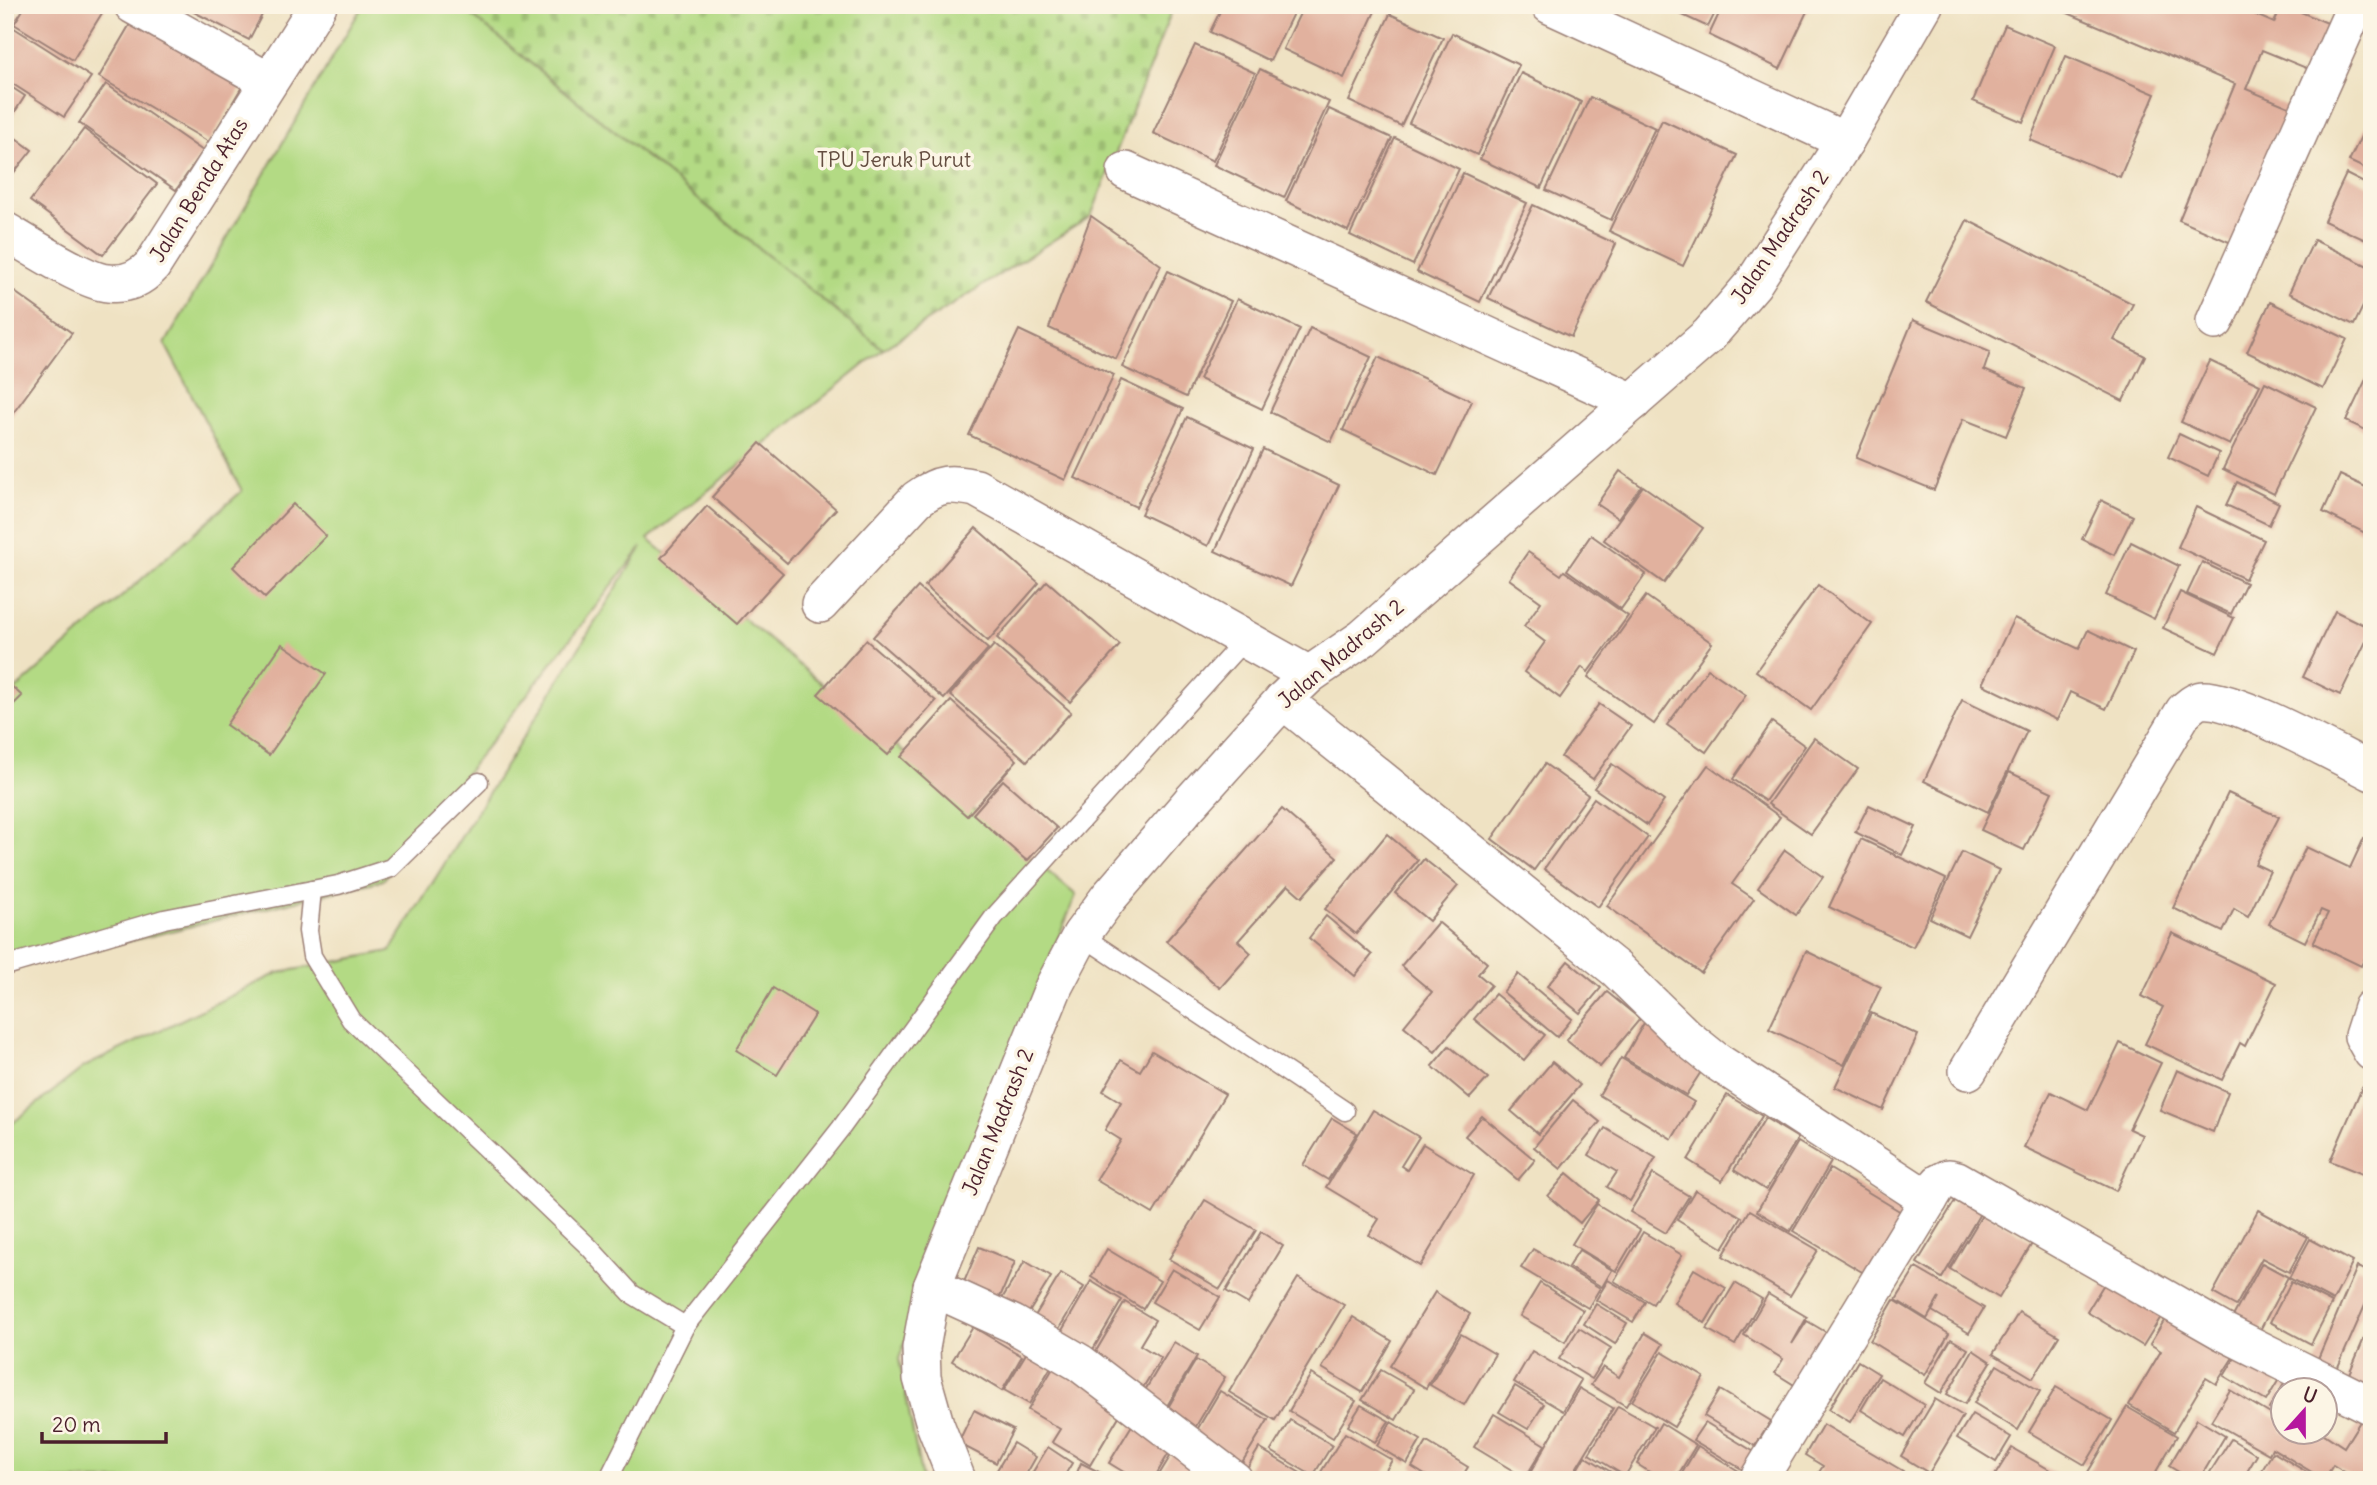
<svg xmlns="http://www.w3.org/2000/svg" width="2377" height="1485" font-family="Delius,sans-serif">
<defs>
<pattern id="cemetery-stones" width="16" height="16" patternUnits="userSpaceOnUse" patternTransform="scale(1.75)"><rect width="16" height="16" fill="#b3da84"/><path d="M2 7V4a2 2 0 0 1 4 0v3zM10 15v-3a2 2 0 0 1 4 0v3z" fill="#9bbb72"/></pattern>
</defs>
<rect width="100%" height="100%" fill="#fcf5e5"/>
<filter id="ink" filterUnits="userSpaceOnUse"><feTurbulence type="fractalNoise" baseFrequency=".0143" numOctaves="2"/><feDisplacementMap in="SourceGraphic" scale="14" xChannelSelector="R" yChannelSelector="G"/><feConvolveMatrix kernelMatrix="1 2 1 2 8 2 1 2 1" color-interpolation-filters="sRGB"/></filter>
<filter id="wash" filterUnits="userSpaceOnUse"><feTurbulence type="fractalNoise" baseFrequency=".00686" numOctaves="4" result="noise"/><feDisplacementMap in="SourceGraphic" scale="28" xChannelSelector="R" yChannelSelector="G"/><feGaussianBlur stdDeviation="1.57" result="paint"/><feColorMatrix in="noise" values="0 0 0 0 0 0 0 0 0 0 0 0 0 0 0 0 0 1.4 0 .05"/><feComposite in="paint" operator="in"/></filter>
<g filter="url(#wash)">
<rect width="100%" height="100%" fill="#efe2c3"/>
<polygon fill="#b3da84" stroke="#7e7c58" stroke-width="2" points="363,5 459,5 883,349 648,539 1076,895 1003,1074 899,1359 922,1480 5,1480 5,1129 84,1067 278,973 390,951 642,547 383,880 5,971 5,699 242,491 165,344"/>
<polygon fill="url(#cemetery-stones)" stroke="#7e7c58" stroke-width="2" points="459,5 1174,5 1091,216 883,349"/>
<g id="blocks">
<g fill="#e1b19e">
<polygon points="26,5 107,5 73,60 14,24"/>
<polygon points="180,5 267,5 249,40"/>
<polygon points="1223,5 1297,5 1270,61 1210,32"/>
<polygon points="1304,5 1378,5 1344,78 1283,49"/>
<polygon points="1661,5 1719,5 1708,27"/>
<polygon points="1723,5 1810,5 1780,69 1709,35"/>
<polygon points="2049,5 2233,5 2274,23 2282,5 2284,5 2330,24 2311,70 2262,50 2246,89 2294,109 2238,246 2179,220 2235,84"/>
<polygon points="136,14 246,80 209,142 99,77"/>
<polygon points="1390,14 1443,38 1401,126 1349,101"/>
<polygon points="2005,25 2055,46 2023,122 1973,101"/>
<polygon points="11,26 91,77 64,117 5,79 5,34"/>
<polygon points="1452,33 1519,65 1477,155 1409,123"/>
<polygon points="1195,45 1255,73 1213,161 1153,133"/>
<polygon points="2066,56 2155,94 2120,177 2030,140"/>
<polygon points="1260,69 1329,102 1284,198 1214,165"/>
<polygon points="1521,73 1581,102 1541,188 1480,159"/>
<polygon points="5,83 25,96 9,121 5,119"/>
<polygon points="106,84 203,151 176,190 79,123"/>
<polygon points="1590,97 1655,128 1611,220 1546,190"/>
<polygon points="1329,109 1392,138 1348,231 1286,201"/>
<polygon points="1662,120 1737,155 1683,266 1609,231"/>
<polygon points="2367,124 2372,126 2372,172 2349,161"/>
<polygon points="84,129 157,184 103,255 30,201"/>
<polygon points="5,130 32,150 5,184"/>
<polygon points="1395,138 1459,169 1413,265 1350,235"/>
<polygon points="1463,173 1527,203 1480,302 1417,272"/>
<polygon points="2346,174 2372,187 2372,243 2324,221"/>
<polygon points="1533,205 1616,244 1571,337 1488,298"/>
<polygon points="1091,216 1161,265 1116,359 1049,328"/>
<polygon points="1967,220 2133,304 2114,340 2145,356 2123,401 1926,302"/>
<polygon points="2314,240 2372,268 2372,288 2354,325 2289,293"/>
<polygon points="1168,271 1231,301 1186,397 1122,367"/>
<polygon points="5,285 72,333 5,424"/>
<polygon points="1237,299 1300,329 1262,409 1199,379"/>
<polygon points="2270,302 2347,339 2323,389 2247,352"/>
<polygon points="1913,320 1990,352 1984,370 2026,388 2006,436 1963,419 1934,490 1856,458"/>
<polygon points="1310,328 1371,357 1331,442 1270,412"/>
<polygon points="1019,330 1114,375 1065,480 969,435"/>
<polygon points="1378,357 1472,401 1437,475 1343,430"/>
<polygon points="2210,361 2260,385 2230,445 2181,422"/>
<polygon points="2368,375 2372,377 2372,433 2346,421"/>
<polygon points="1121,380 1183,409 1136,507 1075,478"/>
<polygon points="2265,382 2316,407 2274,494 2223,469"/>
<polygon points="1187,417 1254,449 1208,546 1141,514"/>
<polygon points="2179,434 2219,453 2208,476 2168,457"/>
<polygon points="760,443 836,509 787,563 712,497"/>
<polygon points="1263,449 1339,485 1291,586 1215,551"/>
<polygon points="1620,471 1641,486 1618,518 1597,504"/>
<polygon points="2340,475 2372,490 2372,519 2365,533 2323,512"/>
<polygon points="2237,482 2279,503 2269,525 2226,505"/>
<polygon points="1643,486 1703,528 1664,583 1604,540"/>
<polygon points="2101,500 2133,516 2114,555 2082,539"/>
<polygon points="293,504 326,536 265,598 233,567"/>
<polygon points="707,506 783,573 737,624 661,558"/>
<polygon points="2196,507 2264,540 2245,579 2178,547"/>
<polygon points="976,528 1039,583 988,641 925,586"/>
<polygon points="1591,535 1646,574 1621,609 1567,570"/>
<polygon points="2131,542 2179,566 2154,619 2106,595"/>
<polygon points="1528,552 1561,575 1564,571 1628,616 1588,672 1582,667 1560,698 1524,672 1545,642 1524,626 1541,602 1509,579"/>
<polygon points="2202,562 2246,583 2231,614 2187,594"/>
<polygon points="1047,581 1120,645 1070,702 997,638"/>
<polygon points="1818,585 1872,624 1811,710 1756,671"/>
<polygon points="918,587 988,649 944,699 873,637"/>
<polygon points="2180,592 2234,618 2217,653 2163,628"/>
<polygon points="1646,596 1712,643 1654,724 1588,677"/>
<polygon points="2335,611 2372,629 2340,695 2303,677"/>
<polygon points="2014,618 2079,649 2088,630 2134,652 2106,709 2070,692 2057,720 1982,684"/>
<polygon points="866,640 936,701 888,755 818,694"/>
<polygon points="282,644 326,674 269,755 226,725"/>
<polygon points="994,645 1071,712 1027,761 950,695"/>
<polygon points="1708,669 1746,695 1706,752 1667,725"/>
<polygon points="5,680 22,696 5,713"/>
<polygon points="1962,700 2027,731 1988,812 1924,781"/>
<polygon points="951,701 1017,760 967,816 901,757"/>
<polygon points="1599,704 1631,726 1593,779 1561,757"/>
<polygon points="1772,722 1805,746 1765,801 1733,779"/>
<polygon points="1814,738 1858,769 1811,834 1768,804"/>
<polygon points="1545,764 1588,795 1534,870 1492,839"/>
<polygon points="1612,764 1664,801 1647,825 1594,788"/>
<polygon points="1708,765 1780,817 1732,884 1754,899 1701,973 1607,906"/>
<polygon points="2009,772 2052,792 2024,850 1981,830"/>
<polygon points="1003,780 1057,828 1027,861 973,814"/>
<polygon points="2228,793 2279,817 2255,864 2270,871 2248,917 2234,909 2223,932 2173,908"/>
<polygon points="1594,798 1648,837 1598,907 1544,869"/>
<polygon points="1869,805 1916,827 1902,855 1855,832"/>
<polygon points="1282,809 1337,857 1302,897 1288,885 1238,941 1251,953 1220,988 1166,941"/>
<polygon points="1387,834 1418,860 1356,934 1325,909"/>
<polygon points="2364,838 2372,841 2372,944 2361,966 2313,943 2328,913 2321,910 2305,942 2269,924 2306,847 2350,868"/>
<polygon points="1861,839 1946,879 1913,947 1829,907"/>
<polygon points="1785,850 1823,877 1796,915 1758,888"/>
<polygon points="1962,852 1999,870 1967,936 1930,918"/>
<polygon points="1424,859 1458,886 1429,921 1395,893"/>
<polygon points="1326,916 1372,955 1355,976 1309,938"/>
<polygon points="1438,922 1487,963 1478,974 1491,985 1435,1052 1404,1026 1432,992 1401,966"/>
<polygon points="2172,933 2276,983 2245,1046 2240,1043 2222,1080 2145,1044 2163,1007 2142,996"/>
<polygon points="1806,951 1881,987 1844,1065 1769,1029"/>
<polygon points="1568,961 1601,988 1580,1013 1547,986"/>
<polygon points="1518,974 1572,1019 1557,1037 1503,992"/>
<polygon points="773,988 815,1014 777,1075 736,1050"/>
<polygon points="1607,992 1640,1019 1600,1067 1566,1040"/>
<polygon points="1495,994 1545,1035 1524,1060 1474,1019"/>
<polygon points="1871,1013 1918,1035 1883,1110 1835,1087"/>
<polygon points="1644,1023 1708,1061 1686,1095 1624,1058"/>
<polygon points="2120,1043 2161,1063 2129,1129 2142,1135 2116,1191 2024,1147 2051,1092 2088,1110"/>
<polygon points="1449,1046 1488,1078 1470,1098 1432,1066"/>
<polygon points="1152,1051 1225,1094 1153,1214 1096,1180 1121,1140 1105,1130 1121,1102 1103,1091 1121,1060 1140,1071"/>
<polygon points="1621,1058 1694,1102 1672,1139 1599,1095"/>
<polygon points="1552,1062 1580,1085 1538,1134 1511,1111"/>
<polygon points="2177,1070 2228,1092 2213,1132 2160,1110"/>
<polygon points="2362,1087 2372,1091 2372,1173 2370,1177 2330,1161"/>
<polygon points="1727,1095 1762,1116 1722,1181 1688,1160"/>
<polygon points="1573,1100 1600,1122 1561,1169 1534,1147"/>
<polygon points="1373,1110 1419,1137 1401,1166 1407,1170 1423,1144 1474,1175 1420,1266 1369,1235 1379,1219 1326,1187"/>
<polygon points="1482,1116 1535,1160 1518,1180 1465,1136"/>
<polygon points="1332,1118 1357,1133 1328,1180 1303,1165"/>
<polygon points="1765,1118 1798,1138 1766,1190 1734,1170"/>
<polygon points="1605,1128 1656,1158 1630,1201 1607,1187 1617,1172 1589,1155"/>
<polygon points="1798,1142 1831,1162 1790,1231 1757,1211"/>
<polygon points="1830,1169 1911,1218 1874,1279 1793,1231"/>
<polygon points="1567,1173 1599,1200 1580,1223 1548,1196"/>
<polygon points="1653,1174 1689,1196 1666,1233 1630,1212"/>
<polygon points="1695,1190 1742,1217 1723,1248 1677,1220"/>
<polygon points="1961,1191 1985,1205 1942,1278 1917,1263"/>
<polygon points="1205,1200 1256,1230 1220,1289 1169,1259"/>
<polygon points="1597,1204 1640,1230 1616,1271 1572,1244"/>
<polygon points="1750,1210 1818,1250 1790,1296 1723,1256"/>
<polygon points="2258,1210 2308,1237 2289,1272 2262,1258 2236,1306 2213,1293"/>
<polygon points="1984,1212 2033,1242 1999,1298 1950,1269"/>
<polygon points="1261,1232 1283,1246 1248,1304 1226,1291"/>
<polygon points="1643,1232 1682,1255 1653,1304 1614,1281"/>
<polygon points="2310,1239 2353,1262 2333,1301 2289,1278"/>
<polygon points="979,1247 1015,1262 994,1311 958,1296"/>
<polygon points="1107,1249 1160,1281 1143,1309 1091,1277"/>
<polygon points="1533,1249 1600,1288 1588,1308 1521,1268"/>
<polygon points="1579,1250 1612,1270 1602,1287 1568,1267"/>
<polygon points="1025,1261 1051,1277 1023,1322 997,1307"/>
<polygon points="2262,1263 2288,1277 2257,1336 2230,1322"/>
<polygon points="2357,1267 2372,1273 2372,1306 2366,1303 2334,1376 2314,1368"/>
<polygon points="1916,1268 1984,1308 1969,1333 1932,1311 1939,1298 1927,1319 1896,1300"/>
<polygon points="1172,1269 1220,1297 1200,1330 1152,1302"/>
<polygon points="1694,1269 1726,1288 1705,1323 1674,1303"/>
<polygon points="1061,1273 1084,1287 1052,1340 1029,1326"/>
<polygon points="1298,1278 1344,1305 1275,1420 1229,1392"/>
<polygon points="2107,1279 2164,1312 2143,1346 2087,1312"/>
<polygon points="1608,1280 1645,1302 1633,1322 1596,1300"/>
<polygon points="1091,1281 1122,1300 1085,1363 1054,1344"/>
<polygon points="2291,1282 2332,1303 2311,1344 2270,1322"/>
<polygon points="1540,1283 1583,1310 1565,1342 1520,1316"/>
<polygon points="1735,1283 1762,1299 1735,1345 1707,1329"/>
<polygon points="1435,1292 1470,1314 1426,1388 1390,1366"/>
<polygon points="1768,1294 1807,1317 1792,1344 1807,1321 1836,1338 1804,1391 1775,1373 1783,1359 1744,1335"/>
<polygon points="1894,1300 1949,1334 1925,1375 1870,1341"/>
<polygon points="1125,1302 1155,1320 1140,1345 1161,1358 1139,1394 1089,1363"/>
<polygon points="1596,1304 1627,1323 1615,1344 1584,1324"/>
<polygon points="2170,1311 2237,1351 2216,1384 2206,1378 2174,1432 2129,1405 2161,1351 2150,1344"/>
<polygon points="2019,1312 2059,1336 2033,1378 1993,1354"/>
<polygon points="1353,1317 1392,1341 1362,1392 1322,1368"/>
<polygon points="2372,1320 2372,1394 2345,1383"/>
<polygon points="973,1327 1022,1356 1002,1391 952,1361"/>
<polygon points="1579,1328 1611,1348 1592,1379 1559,1359"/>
<polygon points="1645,1333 1663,1344 1626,1406 1591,1385 1603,1367 1619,1377"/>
<polygon points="1461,1334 1495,1354 1464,1405 1430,1385"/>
<polygon points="1951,1339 1968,1349 1941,1393 1925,1383"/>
<polygon points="1174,1342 1197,1356 1164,1411 1141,1397"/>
<polygon points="1973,1350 1991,1362 1965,1404 1947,1394"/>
<polygon points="1532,1351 1581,1380 1563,1411 1514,1382"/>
<polygon points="2239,1351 2281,1376 2266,1401 2224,1376"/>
<polygon points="1027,1352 1051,1367 1029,1404 1004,1390"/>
<polygon points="1662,1352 1704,1377 1674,1427 1632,1401"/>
<polygon points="1196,1360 1225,1377 1192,1433 1163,1416"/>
<polygon points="1858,1361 1879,1374 1850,1422 1829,1409"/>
<polygon points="1055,1365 1086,1383 1083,1390 1090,1379 1128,1401 1090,1465 1052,1442 1060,1429 1028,1410"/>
<polygon points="1997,1365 2040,1391 2018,1430 1974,1403"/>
<polygon points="1381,1370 1414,1389 1396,1420 1362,1400"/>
<polygon points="1311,1374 1356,1401 1333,1438 1289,1411"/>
<polygon points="1880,1378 1924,1405 1905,1437 1861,1410"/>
<polygon points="2285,1382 2300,1390 2282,1390 2282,1417 2269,1409"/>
<polygon points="1515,1386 1544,1404 1528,1429 1499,1412"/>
<polygon points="2056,1387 2112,1420 2085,1465 2029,1432"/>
<polygon points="1579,1388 1613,1408 1569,1480 1526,1480"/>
<polygon points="1720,1390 1771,1421 1755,1446 1704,1416"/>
<polygon points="2230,1390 2282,1421 2282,1432 2321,1432 2344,1447 2361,1420 2372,1427 2372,1480 2358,1480 2333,1465 2327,1475 2335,1480 2325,1480 2272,1448 2269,1454 2211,1421"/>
<polygon points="1220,1391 1268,1420 1241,1464 1194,1435"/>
<polygon points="1935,1399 1963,1416 1929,1473 1901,1456"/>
<polygon points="1361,1405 1389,1421 1375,1442 1348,1426"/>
<polygon points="1618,1406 1655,1427 1625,1476 1589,1454"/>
<polygon points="2127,1407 2177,1436 2151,1480 2100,1480 2088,1472"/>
<polygon points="974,1410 1013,1430 996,1463 958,1443"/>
<polygon points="1494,1414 1545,1445 1525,1478 1474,1447"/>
<polygon points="1972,1414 2011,1437 1996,1462 1957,1438"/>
<polygon points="1137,1417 1176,1441 1153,1480 1137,1480 1109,1463"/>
<polygon points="2197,1419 2225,1436 2199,1480 2192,1480 2169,1466"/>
<polygon points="1290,1420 1332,1445 1313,1476 1271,1451"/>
<polygon points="1391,1422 1421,1440 1407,1464 1377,1446"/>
<polygon points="1705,1422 1756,1453 1745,1471 1693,1440"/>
<polygon points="1661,1423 1696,1445 1675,1480 1662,1480 1637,1464"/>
<polygon points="1823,1424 1903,1471 1898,1480 1814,1480 1823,1466 1805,1455"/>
<polygon points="1345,1433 1392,1460 1380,1480 1316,1480"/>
<polygon points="2231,1439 2257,1455 2242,1480 2211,1480 2207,1477"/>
<polygon points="1427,1442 1468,1467 1460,1480 1433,1480 1412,1467"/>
<polygon points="1013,1443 1036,1457 1023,1480 991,1480"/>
<polygon points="1698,1446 1742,1473 1738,1480 1678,1480"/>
<polygon points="1048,1447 1072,1463 1062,1480 1028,1480"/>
<polygon points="1176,1447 1230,1480 1157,1478"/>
<polygon points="1259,1448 1307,1477 1305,1480 1244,1480 1241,1478"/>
<polygon points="2012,1448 2062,1477 2060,1480 1992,1480"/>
<polygon points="2273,1452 2320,1480 2256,1480"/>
<polygon points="1585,1456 1619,1477 1618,1480 1571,1480"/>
<polygon points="1081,1463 1115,1480 1074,1480"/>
</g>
</g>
</g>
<g filter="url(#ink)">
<use href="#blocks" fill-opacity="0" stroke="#9c8077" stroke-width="2"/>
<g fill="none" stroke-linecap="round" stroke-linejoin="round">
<defs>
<g id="service">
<polyline points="312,890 308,931 312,956 351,1020 589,1247 632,1294 685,1326"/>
<polyline points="1081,935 1345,1111"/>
<polyline points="5,966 164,919 338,885 391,868 479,782"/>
<polyline points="608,1480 685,1326 841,1128 994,917 1246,638"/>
</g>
<g id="minor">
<polyline points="133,5 268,81"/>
<polyline points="1550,5 1845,141"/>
<polyline points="1126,171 1633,402"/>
<path d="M5,231c22,13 81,51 103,52 18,2 32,-4 44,-17l166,-261"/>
<polyline points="2215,321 2356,5"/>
<path d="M820,604l97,-105c23,-17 32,-16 59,-11l333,187"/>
<polyline points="1283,700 1616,969 1686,1037 1716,1061 1929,1200"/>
<polyline points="2372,1008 2363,1036 2372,1052"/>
<path d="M1968,1071l216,-360c6,-5 11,-10 18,-11 30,-4 138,56 170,72"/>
<polyline points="932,1287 1013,1324 1080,1363 1234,1480"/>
<polyline points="957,1480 935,1424 922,1378 921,1348 932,1287 1054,986 1081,935 1109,897 1190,803 1283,700 1309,675 1363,638 1709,335 1753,284 1845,141 1924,5"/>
<polyline points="1758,1480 1939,1183 1949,1178 1957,1180 2222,1331 2372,1406"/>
</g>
</defs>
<use href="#service" stroke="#9c8077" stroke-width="21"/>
<use href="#minor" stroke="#9c8077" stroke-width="40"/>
<use href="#service" stroke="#fff" stroke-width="18"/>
<use href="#minor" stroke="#fff" stroke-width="37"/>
</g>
</g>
<g text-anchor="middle" stroke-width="7" stroke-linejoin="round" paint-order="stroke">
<g font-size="21" fill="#644e41" stroke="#fcf5e5">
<text x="894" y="167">TPU Jeruk Purut</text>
</g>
<g font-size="21" fill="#4a1f2b" stroke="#fcf5e5">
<text transform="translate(199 190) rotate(-58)" y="7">Jalan Benda Atas</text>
<text transform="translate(1780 237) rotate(-56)" y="7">Jalan Madrash 2</text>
<text transform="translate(1341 654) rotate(-40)" y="7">Jalan Madrash 2</text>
<text transform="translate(998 1122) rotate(-68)" y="7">Jalan Madrash 2</text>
</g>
</g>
<rect width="2377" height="1485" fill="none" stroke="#fcf5e5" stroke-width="28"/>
<g transform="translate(2304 1411) rotate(21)"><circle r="33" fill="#fcf5e5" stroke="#b59f9b" stroke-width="2"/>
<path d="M0-5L12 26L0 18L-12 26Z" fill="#b5179e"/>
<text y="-10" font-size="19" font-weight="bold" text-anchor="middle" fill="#4a1f2b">U</text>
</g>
<path d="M42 1432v10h124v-10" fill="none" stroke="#4a1f2b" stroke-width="3.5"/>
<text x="52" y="1432" font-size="21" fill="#4a1f2b" stroke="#fcf5e5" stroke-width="5" paint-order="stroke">20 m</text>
</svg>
